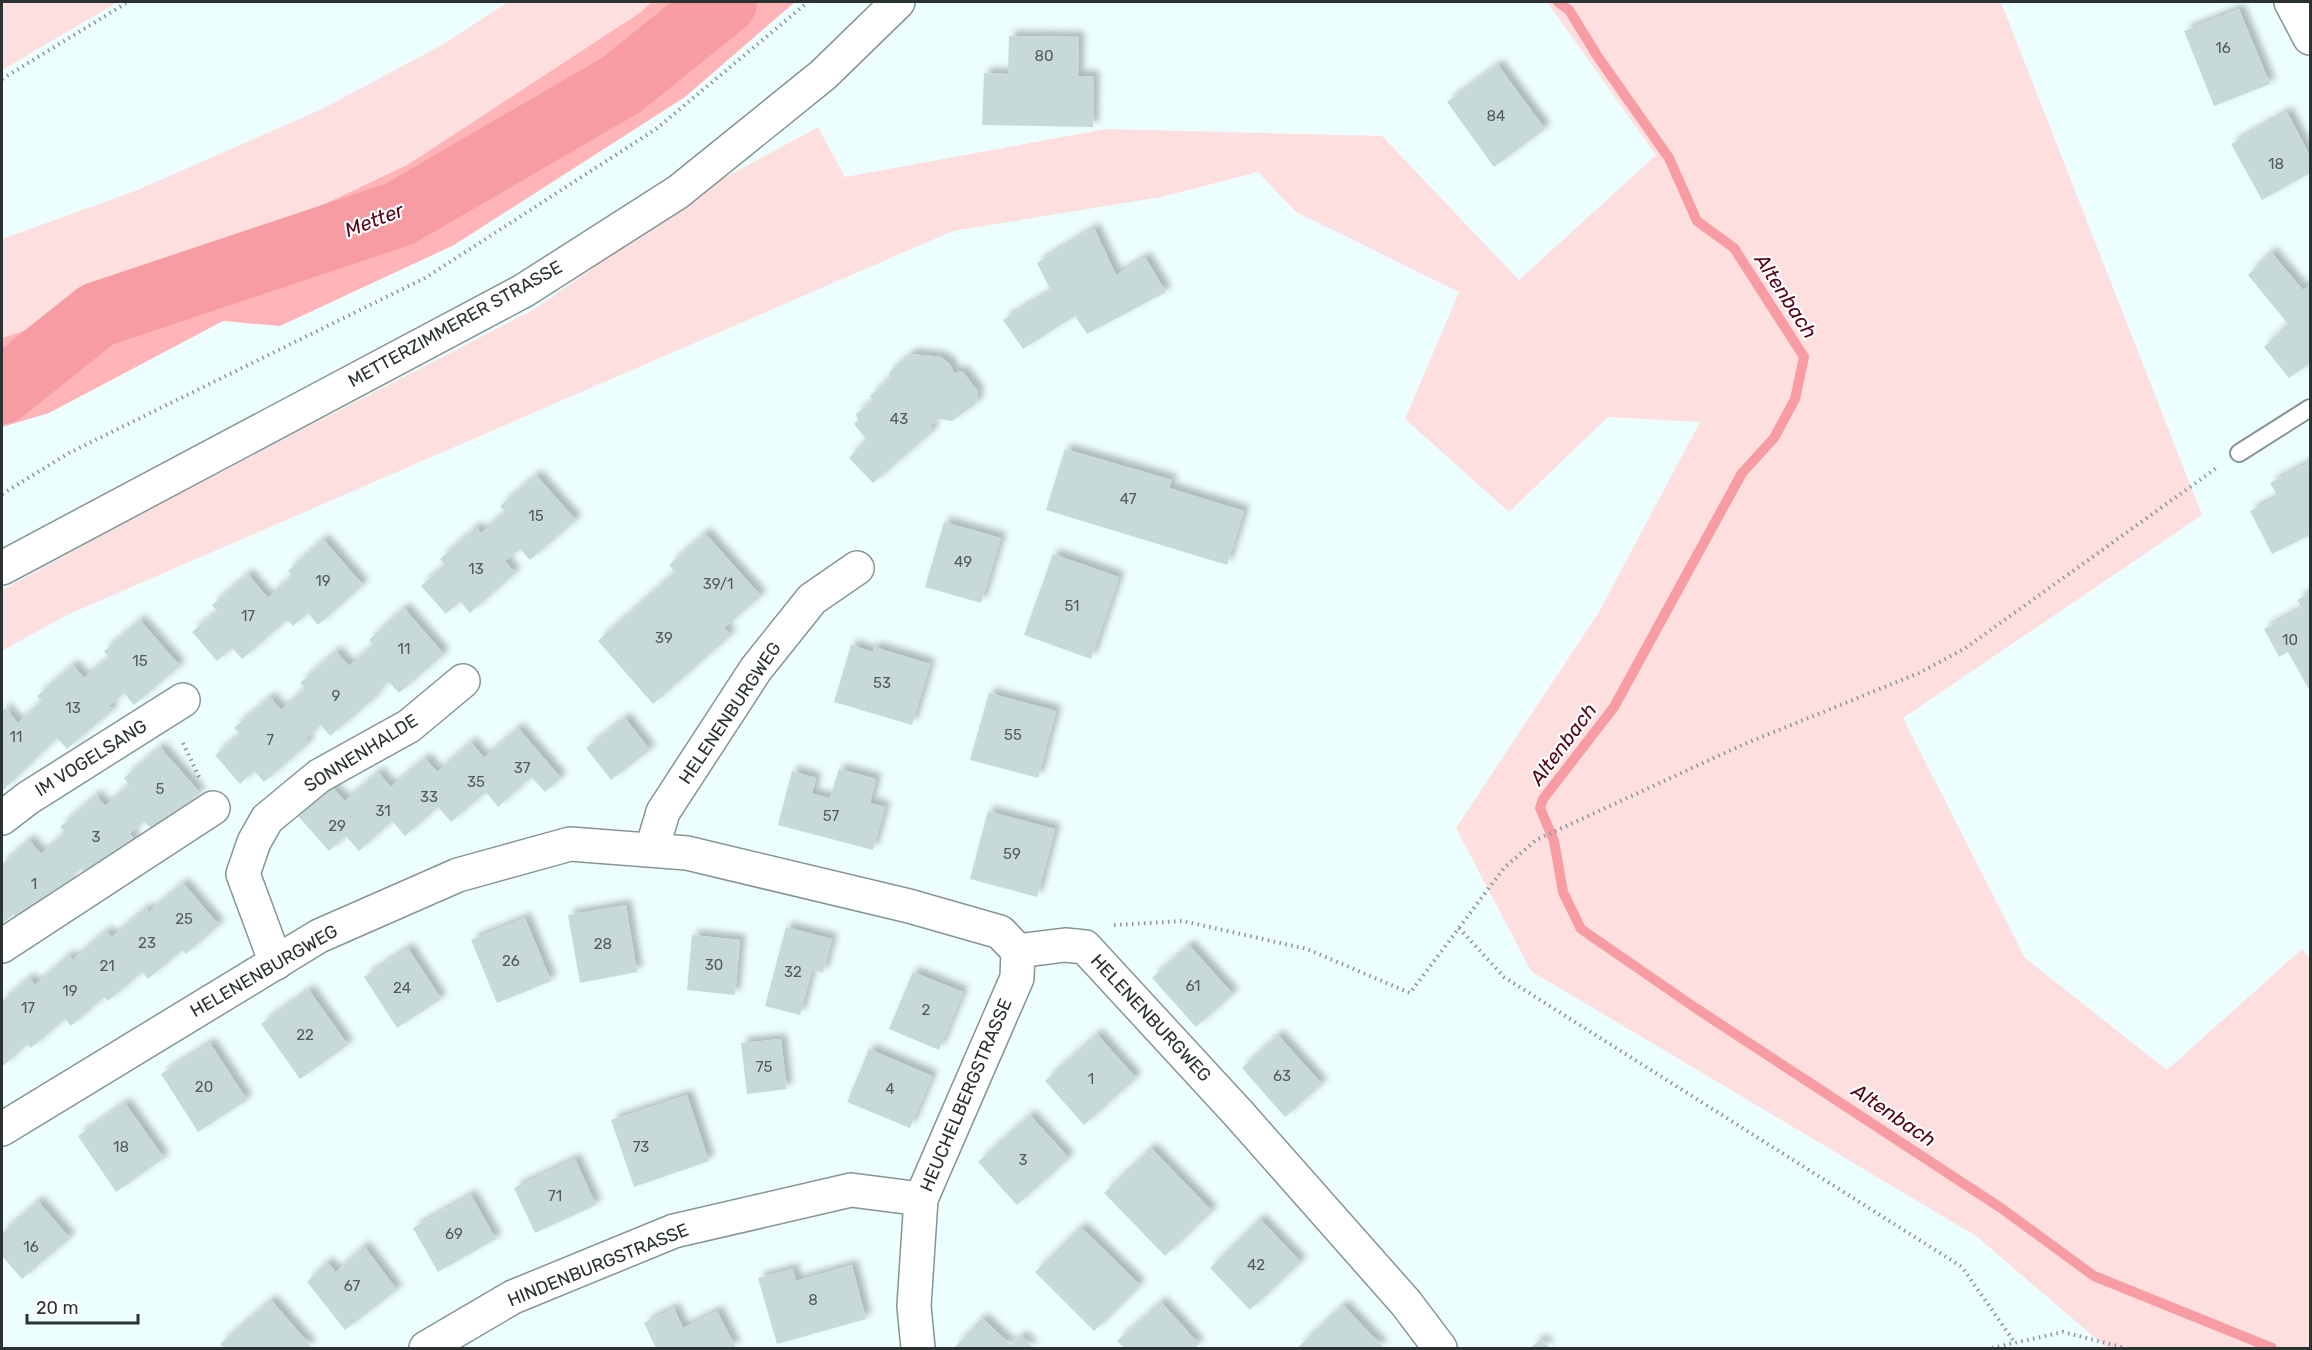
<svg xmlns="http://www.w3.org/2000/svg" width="2312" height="1350" font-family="Rubik,sans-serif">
<defs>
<filter id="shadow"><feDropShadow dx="5.5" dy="-5.5" stdDeviation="3" flood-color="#0004"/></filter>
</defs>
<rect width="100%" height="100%" fill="#ecfefd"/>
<g fill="#fedfe0">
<polygon points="2,2 118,2 2,70"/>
<polygon points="508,2 651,2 641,12 407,165 130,296 2,338 2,239 135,191 322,109 442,45"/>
<polygon points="1547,2 2001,2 2202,515 1903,718 2025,958 2167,1070 2302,949 2310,959 2310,1348 2107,1348 1976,1236 1531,971 1456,828 1599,612 1700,422 1608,417 1509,512 1405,419 1459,292 1296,212 1258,172 1161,197 953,231 67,615 2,651 2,590 189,488 533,310 715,183 818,127 845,177 1106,129 1382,136 1519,280 1656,155"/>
</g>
<polygon fill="#ffb4b8" points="651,2 795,2 685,97 454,245 280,326 223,321 49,413 2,427 2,338 130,296 407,165 641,12"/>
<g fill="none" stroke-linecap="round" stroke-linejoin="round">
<polyline stroke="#f79ca2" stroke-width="10" points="1558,2 1569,10 1598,57 1669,158 1697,221 1734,248 1804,357 1795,399 1774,438 1742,473 1614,707 1543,799 1540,808 1554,841 1563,892 1581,929 1697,1009 2001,1208 2094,1276 2272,1348"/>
<polyline stroke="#f79ca2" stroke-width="66" points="2,391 97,315 399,214 621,85 724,2"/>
</g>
<g fill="#c8d9d9" filter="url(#shadow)">
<polygon points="2239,9 2270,84 2214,106 2184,31"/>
<polygon points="1009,36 1079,37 1078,76 1094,76 1093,127 982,125 984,73 1008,74"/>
<polygon points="1498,65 1545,129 1494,167 1447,102"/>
<polygon points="2287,112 2310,156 2310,173 2262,200 2231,144"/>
<polygon points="1094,228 1116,275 1145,257 1166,292 1087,334 1075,316 1023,349 1003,320 1051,291 1037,263"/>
<polygon points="2271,252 2303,290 2310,285 2310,363 2289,378 2264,347 2288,324 2248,275"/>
<polygon points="911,354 941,357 950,364 954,373 962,371 978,391 977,403 952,421 940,419 931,425 932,432 873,483 849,458 866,439 854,424 858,420 856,414 873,400 870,396 890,377 889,372"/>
<polygon points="1065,449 1172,480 1169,488 1244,511 1227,565 1046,510"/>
<polygon points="2310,462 2310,535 2272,554 2250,511 2278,497 2270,483"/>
<polygon points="536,475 576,520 530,560 520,549 505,561 515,573 470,613 460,601 446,614 421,586 445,564 440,559 476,527 481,533 505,512 500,506"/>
<polygon points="944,522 1001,538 981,603 925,587"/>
<polygon points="705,533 761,596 724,628 731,635 653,704 598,641 675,572 669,565"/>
<polygon points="323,539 363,585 318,625 308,613 293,626 287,620 242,659 232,648 217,661 192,632 217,611 212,605 248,574 268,598 292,576 288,571"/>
<polygon points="1053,554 1119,577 1091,659 1024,635"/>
<polygon points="2310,593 2310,686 2308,688 2288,652 2279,657 2264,629 2302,608 2297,600"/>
<polygon points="404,608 444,654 399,693 389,682 374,695 376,697 330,736 321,725 306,738 309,743 264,782 254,771 240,784 215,755 240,734 234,728 270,697 281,710 305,688 300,683 336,651 349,666 374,645 369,640"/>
<polygon points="140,620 180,666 134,705 124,693 109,706 113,710 67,749 57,738 2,791 2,711 5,708 18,723 42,701 37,696 73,665 84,678 109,657 104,651"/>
<polygon points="851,645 873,652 874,647 930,664 912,725 834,702"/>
<polygon points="989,693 1056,711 1038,778 970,760"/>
<polygon points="625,718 650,750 611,780 586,748"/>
<polygon points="518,728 561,778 545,792 531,777 498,807 486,792 451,822 438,807 405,836 392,821 359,851 346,836 329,851 298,816 332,787 345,801 378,772 391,787 425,758 437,772 471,742 484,758"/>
<polygon points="160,747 200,793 154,832 144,821 130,834 136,841 91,881 81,869 66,882 69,885 23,925 14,914 2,924 2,864 29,840 41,854 65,832 60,827 96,795 105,806 129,785 124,778"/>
<polygon points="839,769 876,779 870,803 885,807 873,850 778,825 792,771 816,778 812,794 830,798"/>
<polygon points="988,811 1055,829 1037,897 970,879"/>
<polygon points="183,883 219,925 186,954 182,950 148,979 142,972 108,1001 104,997 71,1026 65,1019 31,1048 27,1044 2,1067 2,1001 29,978 35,985 69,955 72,960 106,931 112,937 146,908 149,912"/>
<polygon points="626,905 637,972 580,983 568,915"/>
<polygon points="525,918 551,981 497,1003 471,940"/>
<polygon points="786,927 832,939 823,973 812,970 800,1015 765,1006"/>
<polygon points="692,935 740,940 735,995 687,990"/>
<polygon points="1189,945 1233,994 1196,1027 1152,978"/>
<polygon points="408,948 441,999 397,1028 364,977"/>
<polygon points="913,972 963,992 939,1050 889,1029"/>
<polygon points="309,990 348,1045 300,1079 261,1024"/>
<polygon points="1097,1034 1136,1078 1084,1125 1045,1081"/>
<polygon points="1278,1035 1322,1084 1285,1117 1242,1068"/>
<polygon points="781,1039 787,1089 747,1094 741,1043"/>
<polygon points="210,1043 247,1100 198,1132 161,1074"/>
<polygon points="869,1049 932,1076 910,1128 847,1102"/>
<polygon points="687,1095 709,1161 634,1187 611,1120"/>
<polygon points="125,1103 164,1158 116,1192 78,1136"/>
<polygon points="1030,1115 1069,1158 1017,1205 978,1162"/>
<polygon points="1151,1148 1212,1211 1165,1256 1104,1193"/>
<polygon points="575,1159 596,1205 535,1233 514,1188"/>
<polygon points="471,1195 496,1239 438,1272 413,1228"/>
<polygon points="38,1201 70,1238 22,1279 2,1256 2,1233"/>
<polygon points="1260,1219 1301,1262 1250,1310 1210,1268"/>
<polygon points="1081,1227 1140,1285 1094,1331 1035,1272"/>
<polygon points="364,1246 397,1290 345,1330 307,1282 327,1262 336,1272"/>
<polygon points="852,1265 866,1319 777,1344 758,1278 793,1269 796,1281"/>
<polygon points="271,1300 311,1346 308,1348 224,1348 220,1344"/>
<polygon points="1161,1302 1199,1344 1194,1348 1124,1348 1117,1341"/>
<polygon points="1343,1305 1384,1348 1297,1348"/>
<polygon points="674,1308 683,1328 717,1311 736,1348 656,1348 644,1323"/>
<polygon points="982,1318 1011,1345 1021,1336 1034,1348 954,1348"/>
<polygon points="1541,1339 1550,1348 1530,1348"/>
</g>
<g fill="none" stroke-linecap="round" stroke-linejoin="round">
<defs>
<polyline id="lane" points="2239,453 2310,408"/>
<g id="street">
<polyline points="2291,2 2310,38"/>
<polyline points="2,818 28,798 183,700"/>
<polyline points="652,849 663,812 756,669 812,599 857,568"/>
<polyline points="2,946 213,808"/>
<polyline points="1018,951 1065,945 1085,947 1239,1114 1406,1303 1440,1348"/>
<polyline points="276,963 243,874 254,842 267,819 319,776 409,726 463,681"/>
<polyline points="2,1129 319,936 458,875 570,844 687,853 909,906 1000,932 1018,951"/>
<polyline points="426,1348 513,1297 674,1231 851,1190 921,1199"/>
<polyline points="918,1348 914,1306 921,1199 1017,978 1018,951"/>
</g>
<polyline id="secondary" points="2,568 523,291 678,192 823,75 898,2"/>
</defs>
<use href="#lane" stroke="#859595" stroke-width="20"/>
<use href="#street" stroke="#859595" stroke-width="36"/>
<use href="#secondary" stroke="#859595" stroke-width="36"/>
<g stroke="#8a9796" stroke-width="4" stroke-dasharray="1.5 4.5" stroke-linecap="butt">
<polyline points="2,79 128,2"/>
<polyline points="2,494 69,453 425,278 656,129 808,2"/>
<polyline points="183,743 199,777"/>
<polyline points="1114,925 1183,921 1307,949 1410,993 1504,868 1536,840 1742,745 1919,673 1964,649 2218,467"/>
<polyline points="1459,928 1504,977 1962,1267 2015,1343"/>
<polyline points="1992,1348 2063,1332 2125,1348"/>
</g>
<use href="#lane" stroke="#fff" stroke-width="16"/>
<use href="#street" stroke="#fff" stroke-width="33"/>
<use href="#secondary" stroke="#fff" stroke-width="33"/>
</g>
<g text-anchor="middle" stroke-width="4.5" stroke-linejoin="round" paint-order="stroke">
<g font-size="15" fill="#525c5c">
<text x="2223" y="53">16</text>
<text x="1044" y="61">80</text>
<text x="1496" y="121">84</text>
<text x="2276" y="169">18</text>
<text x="899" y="424">43</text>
<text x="1128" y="504">47</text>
<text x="536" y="521">15</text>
<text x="963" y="567">49</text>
<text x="476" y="574">13</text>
<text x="323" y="586">19</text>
<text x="718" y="589">39/1</text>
<text x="1072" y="611">51</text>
<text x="248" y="621">17</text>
<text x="664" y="643">39</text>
<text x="2290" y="645">10</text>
<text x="404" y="654">11</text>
<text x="140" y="666">15</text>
<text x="882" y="688">53</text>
<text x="336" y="701">9</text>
<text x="73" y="713">13</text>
<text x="1013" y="740">55</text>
<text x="16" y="742">11</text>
<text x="270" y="745">7</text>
<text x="522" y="773">37</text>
<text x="476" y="787">35</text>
<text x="160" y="794">5</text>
<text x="429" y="802">33</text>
<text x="383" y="816">31</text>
<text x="831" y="821">57</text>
<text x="337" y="831">29</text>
<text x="96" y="842">3</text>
<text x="1012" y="859">59</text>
<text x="34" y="889">1</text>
<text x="184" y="924">25</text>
<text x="147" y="948">23</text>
<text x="603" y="949">28</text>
<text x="511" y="966">26</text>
<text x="714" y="970">30</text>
<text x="107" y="971">21</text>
<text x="793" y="977">32</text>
<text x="1193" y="991">61</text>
<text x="402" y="993">24</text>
<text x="70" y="996">19</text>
<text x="28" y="1013">17</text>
<text x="926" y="1015">2</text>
<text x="305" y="1040">22</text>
<text x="764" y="1072">75</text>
<text x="1282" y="1081">63</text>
<text x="1091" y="1084">1</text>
<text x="204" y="1092">20</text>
<text x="890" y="1094">4</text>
<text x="121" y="1152">18</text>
<text x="641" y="1152">73</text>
<text x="1023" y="1165">3</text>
<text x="555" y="1201">71</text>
<text x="454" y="1239">69</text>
<text x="31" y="1252">16</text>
<text x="1256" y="1270">42</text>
<text x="352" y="1291">67</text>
<text x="813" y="1305">8</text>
</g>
<g font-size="18" fill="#2b3232" stroke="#fff">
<text transform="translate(455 324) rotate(-29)" y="6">METTERZIMMERER STRASSE</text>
<text transform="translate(730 713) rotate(-56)" y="6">HELENENBURGWEG</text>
<text transform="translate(361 753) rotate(-32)" y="6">SONNENHALDE</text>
<text transform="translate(91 758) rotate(-32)" y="6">IM VOGELSANG</text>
<text transform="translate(264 971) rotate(-30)" y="6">HELENENBURGWEG</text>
<text transform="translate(1151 1018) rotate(47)" y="6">HELENENBURGWEG</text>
<text transform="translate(966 1095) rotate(-67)" y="6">HEUCHELBERGSTRASSE</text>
<text transform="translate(598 1265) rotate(-22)" y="6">HINDENBURGSTRASSE</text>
</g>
<g font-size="20" font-style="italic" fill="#540216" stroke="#fff">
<text transform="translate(374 220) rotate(-21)" y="7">Metter</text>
<text transform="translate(1786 296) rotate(57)" y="7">Altenbach</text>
<text transform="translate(1563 744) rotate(-53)" y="7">Altenbach</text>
<text transform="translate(1894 1115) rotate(34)" y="7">Altenbach</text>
</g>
</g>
<rect width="2312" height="1350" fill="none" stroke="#2b3232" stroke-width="6"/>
<path d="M27 1314v9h111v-9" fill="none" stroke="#2b3232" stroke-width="3"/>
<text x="36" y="1314" font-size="18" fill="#2b3232" stroke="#ffffff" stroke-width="4.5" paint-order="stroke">20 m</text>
</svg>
